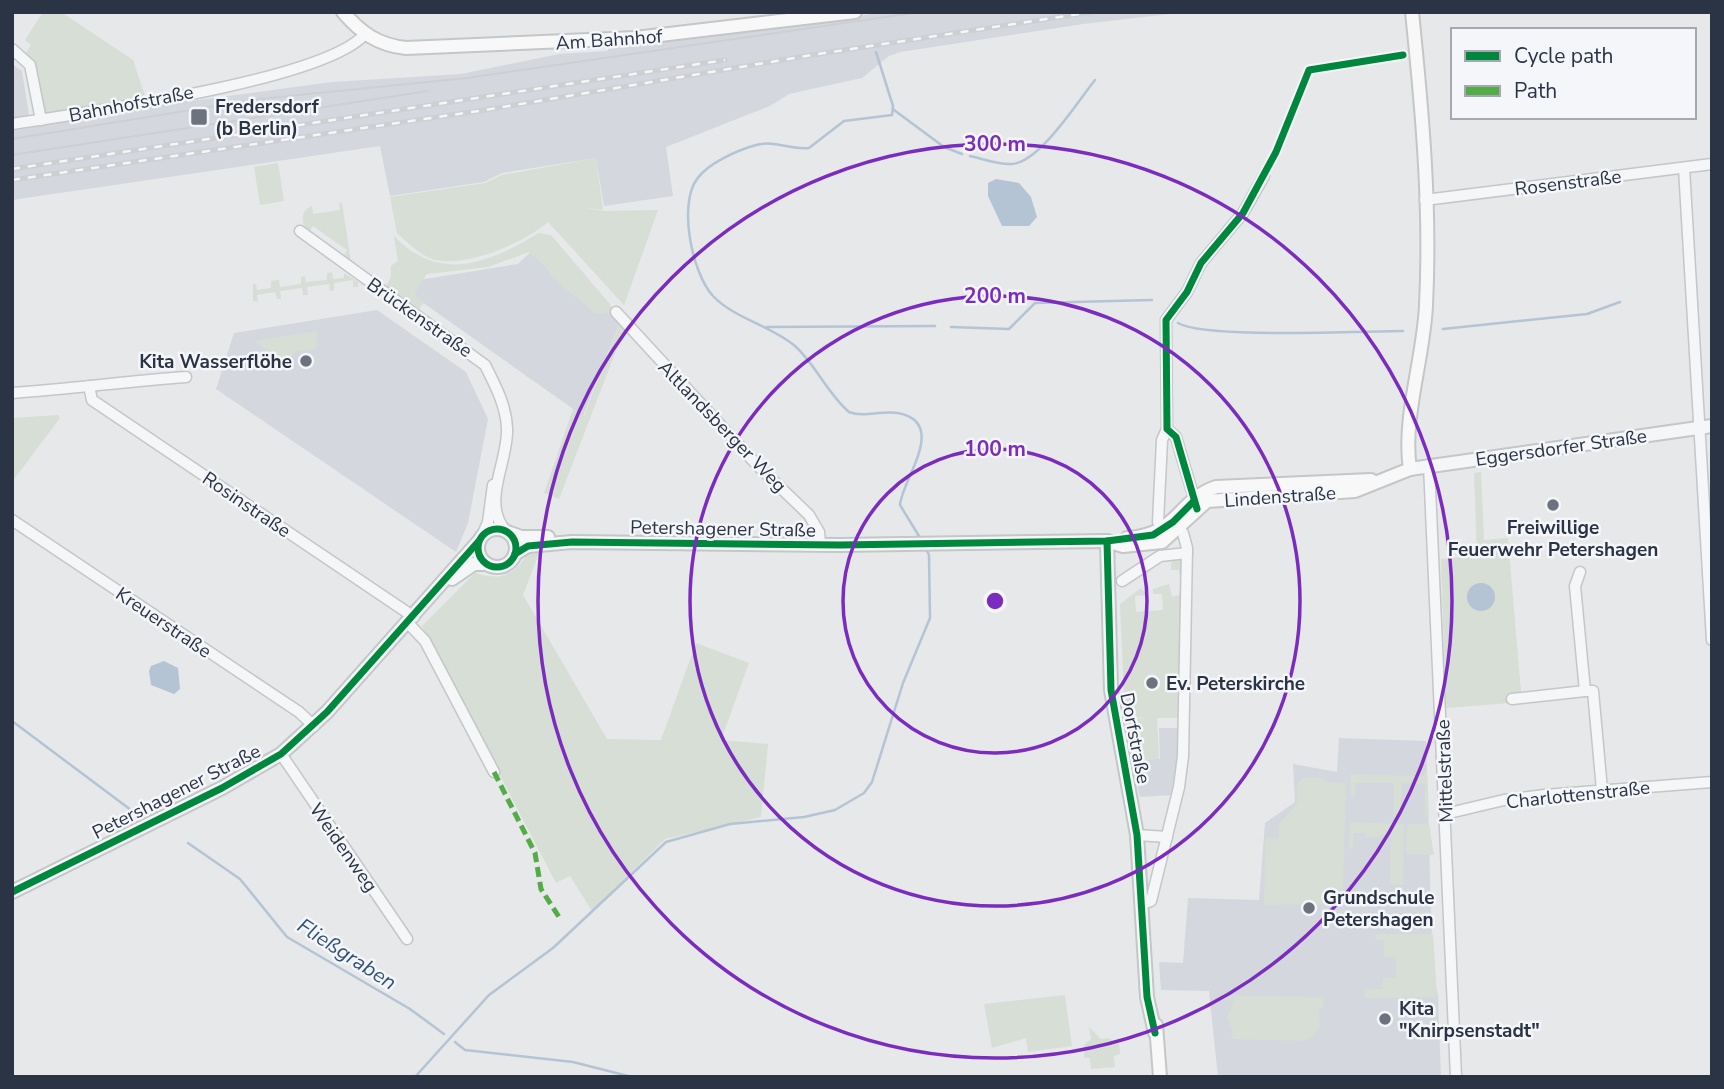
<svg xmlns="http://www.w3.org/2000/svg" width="1724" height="1089" font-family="'Nunito Sans',sans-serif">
<rect width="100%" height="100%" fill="#e6e8ea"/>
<g fill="#d4d7dd">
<polygon points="887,12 1187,12 1083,24 900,52 889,56 862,78 789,94 770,106 666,147 673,196 604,206 596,158 502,173 484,182 390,196 380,146 12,200 12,131 169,104 332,82 461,74 559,54 608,51 608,44 653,43"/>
<polygon points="12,64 22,71 29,115 12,118"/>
<polygon points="541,242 619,324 583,416 415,297 413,281 518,264"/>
<polygon points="377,310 466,372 488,419 468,523 456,552 216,389 234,333"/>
<polygon points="1159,728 1181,728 1181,759 1173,795 1140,797 1132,760 1160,759"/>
<polygon points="1339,738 1426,741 1433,977 1438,995 1441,1077 1218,1077 1209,991 1161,990 1159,962 1183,963 1188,898 1259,900 1265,823 1295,802 1293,764 1337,772"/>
</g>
<g fill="#d6ded6">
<polygon points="43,12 61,12 133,60 146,99 46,115 26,53 31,45 25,40"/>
<path d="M596,158l7,52 -22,-3 22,4 55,-1 -34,95 -76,-83c-24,21 -84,47 -116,37 -13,-5 -25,-17 -35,-26l-7,-36 95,-14 17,-8z"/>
<polygon points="278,163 284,201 260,205 254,167"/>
<path d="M339,202l3,1 9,59 -8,-5 4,-7 -34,-24 -5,7c-7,-9 -8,-23 4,-27l1,8 27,-4z"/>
<path d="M539,233l12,2 58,68 15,27 -65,169 -15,-6 29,-84 11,7 35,-92 -13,-14 -1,3 -9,1 -43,-36 -8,-12 -16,-14 -41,15 -61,7 -13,20 10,9 -5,6 -33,-23 5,-9v-11l7,-5 -4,-25c46,48 95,27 145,-3z"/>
<polygon points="332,272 333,279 344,278 344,273 358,282 358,287 353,287 353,280 334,283 334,290 330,291 329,284 307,287 308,295 303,295 302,288 280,291 281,299 277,299 275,292 257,295 258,302 253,301 253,284 256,284 257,290 271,288 271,281 279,280 280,287 301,284 301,277 305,276 306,282 327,280 327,273"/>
<polygon points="317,331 316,349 297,351 285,362 254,341"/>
<polygon points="58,415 60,418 12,482 12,418"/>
<polygon points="1481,472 1484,540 1508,538 1521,692 1510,694 1510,703 1446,708 1441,559 1477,556 1474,473"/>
<path d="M528,553h11l-16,42 84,144 54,1 35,-97 53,20 -28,77 47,4 -7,73 -96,22 -73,72 -22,-35 -14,7 -134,-257 53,-53c27,8 38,3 53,-20z"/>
<polygon points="1172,558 1183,558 1177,718 1157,718 1159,759 1132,759 1125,719 1150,718 1125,717 1120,604 1141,588 1147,595 1135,596 1136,612 1163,610 1162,594 1153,594 1153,589 1169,584 1172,597 1182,594 1179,570 1171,570"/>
<polygon points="1427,768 1429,818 1425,818 1425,784 1402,783 1400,818 1393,817 1394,783 1355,783 1355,796 1351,796 1350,774 1424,776"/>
<polygon points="1303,778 1322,778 1326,782 1346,783 1343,895 1328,895 1322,904 1264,905 1265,838 1278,839 1279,824 1297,804 1297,784"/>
<polygon points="1350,822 1404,824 1403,885 1390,885 1391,834 1366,838 1366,833 1354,833 1353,848 1349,849"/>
<polygon points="1407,824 1429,824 1434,855 1406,854"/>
<polygon points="1376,934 1433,934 1437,997 1365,998 1365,989 1382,989 1383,978 1396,978 1396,958 1384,957 1384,940 1375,940"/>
<polygon points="1065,995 1072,1046 1028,1052 1026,1038 992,1048 984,1004"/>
<polygon points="1221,995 1324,997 1323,1008 1319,1008 1320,1027 1313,1037 1303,1041 1231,1039 1233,1033 1227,1017 1234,1001 1221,1000"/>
<polygon points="1089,1027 1101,1039 1109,1038 1119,1044 1120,1054 1114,1056 1115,1067 1091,1069 1090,1058 1084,1058 1084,1045 1091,1039"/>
</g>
<g fill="#b4c4d5">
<polygon points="996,179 1019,183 1031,197 1037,217 1029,226 1002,226 988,196 988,183"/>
<circle cx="1481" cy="597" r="14"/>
<polygon points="164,661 178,668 180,689 174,694 151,685 149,671 151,666"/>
</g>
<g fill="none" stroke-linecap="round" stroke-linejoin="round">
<g stroke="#b4c4d5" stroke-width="2.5">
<path d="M876,52l17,54 -1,9 -48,6 -35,27c-17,2 -35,-8 -53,-3 -18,5 -48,18 -59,34 -19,26 -5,94 16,117 22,23 57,29 82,50 21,19 32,47 54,66 15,6 33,-2 49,1 51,10 4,66 2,92l22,36"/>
<polyline points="894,110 944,147 962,154"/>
<path d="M970,156c13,3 29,9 42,8 28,-2 66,-63 83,-84"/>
<path d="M1178,323c27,16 184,8 225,8"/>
<polyline points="767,327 935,326"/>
<polyline points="951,327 1009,329 1035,303 1152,300"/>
<polyline points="1443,329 1587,314 1620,302"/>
<polyline points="12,721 139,816"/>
<polyline points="188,843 240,879 287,937 410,1009 444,1034"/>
<polyline points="455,1042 465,1050 573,1062 632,1077"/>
<polyline points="415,1077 489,995 553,948 666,842 730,824 804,817 835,810 864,793 872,782 903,683 930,618 929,555 925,547"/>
</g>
<defs>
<g id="minor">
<polyline points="12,49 30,65 41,120"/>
<path d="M12,124c70,-11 312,-43 353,-90"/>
<polyline points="1684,168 1712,640"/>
<polyline points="1425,200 1712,164"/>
<path d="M300,231l185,134c10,20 21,40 22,63 2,32 -26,73 -2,102"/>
<polyline points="616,312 758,466 809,515 819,532 820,544"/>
<polyline points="89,386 92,400 98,404 414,617"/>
<path d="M12,393c59,-4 116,-12 174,-16"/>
<polyline points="1167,429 1176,437 1196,505"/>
<polyline points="1429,465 1456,1077"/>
<polyline points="12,520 299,712 314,726"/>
<polyline points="1158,522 1162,440 1167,429 1166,320 1187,292 1201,263 1243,213 1264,176"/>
<polyline points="482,536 488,522 493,485"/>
<polyline points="1580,572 1575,586 1585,691 1593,691 1602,790"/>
<polyline points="1122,581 1160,556 1187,553"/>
<polyline points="408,623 425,641 494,772"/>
<polyline points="1512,699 1585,691"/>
<polyline points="281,754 407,939"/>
<polyline points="1445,814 1504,800 1545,795 1712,782"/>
<polyline points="1137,835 1167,837"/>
<polyline points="1142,904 1151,901 1179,787 1183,756 1187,548 1183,533 1174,523"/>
</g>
<g id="tertiary">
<polyline points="1410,469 1712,426"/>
<circle cx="497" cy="548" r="19"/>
<polyline points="510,533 521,537 548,537"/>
<polyline points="515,554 528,546 572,542 840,545 1107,541"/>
<polyline points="452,579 474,564 487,564"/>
<polyline points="12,892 222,788 281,754 327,712 478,542"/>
</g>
<g id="secondary">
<path d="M343,12c18,21 35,33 63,36l229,-10 220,-26"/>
<path d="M1127,538c52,-3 49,-37 89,-51l155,-7"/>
<path d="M1107,541l16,5 39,-4 45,-41 148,-10 55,-22c-8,-50 14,-112 16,-164 5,-97 -4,-196 -14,-293"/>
<polyline points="1107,541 1111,690 1137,835 1147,997 1155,1033"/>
<polyline points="1156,1025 1160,1077"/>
</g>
</defs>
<use href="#minor" stroke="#c4c6c8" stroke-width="13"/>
<use href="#tertiary" stroke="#c4c6c8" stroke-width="16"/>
<use href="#secondary" stroke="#c4c6c8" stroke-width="16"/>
<use href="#minor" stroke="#f5f6f7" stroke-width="10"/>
<use href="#tertiary" stroke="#f5f6f7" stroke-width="12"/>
<use href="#secondary" stroke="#f8f8f8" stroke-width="12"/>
<g stroke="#cecfd2" stroke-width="2">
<polyline points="12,139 259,99 467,78 920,12"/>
<polyline points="12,155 428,91"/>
</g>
<defs>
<g id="rail">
<polyline points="12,169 725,60"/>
<polyline points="12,180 485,110 812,55 1092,12"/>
</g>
</defs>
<use href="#rail" stroke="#cecfd2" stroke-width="5"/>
<use href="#rail" stroke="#f4f6f9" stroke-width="2.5" stroke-dasharray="8" stroke-linecap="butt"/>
<polyline stroke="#54ac47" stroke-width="5" stroke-dasharray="10 5" stroke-linecap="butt" points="494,772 535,853 541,889 559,917"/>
<defs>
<g id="cycleway">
<polyline points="1197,509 1176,437 1167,429 1166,320 1187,292 1201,263 1243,213 1276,152 1309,70 1403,55"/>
<circle cx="497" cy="548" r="19"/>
<polyline points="1107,541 1111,690 1137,835 1147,997 1155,1033"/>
<polyline points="515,554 528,546 572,542 840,545 1107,541 1153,535 1173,522 1193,502"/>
<polyline points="12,892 222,788 281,754 327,712 478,542"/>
</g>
</defs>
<use href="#cycleway" stroke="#f4f6f9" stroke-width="11"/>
<use href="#cycleway" stroke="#00873e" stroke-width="7"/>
</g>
<g fill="none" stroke="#7b2cbf" stroke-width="3.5">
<circle cx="995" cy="601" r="152"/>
<circle cx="995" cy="601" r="305"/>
<circle cx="995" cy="601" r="457"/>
</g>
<g fill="#6c737f" stroke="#f4f6f9" stroke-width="2.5">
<rect x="190" y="108" width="18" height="18" rx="3.5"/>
<circle cx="306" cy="361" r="7"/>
<circle cx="1553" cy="505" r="7"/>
<circle cx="1152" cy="683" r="7"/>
<circle cx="1309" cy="908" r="7"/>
<circle cx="1385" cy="1019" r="7"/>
</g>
<g text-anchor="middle" stroke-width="5" stroke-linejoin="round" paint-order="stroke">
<g font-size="19" fill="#2b3445" stroke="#f4f6f9">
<text transform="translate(609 39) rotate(-4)" y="7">Am Bahnhof</text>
<text transform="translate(131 103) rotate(-11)" y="7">Bahnhofstraße</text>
<text transform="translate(1568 182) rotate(-7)" y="7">Rosenstraße</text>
<text transform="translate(420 317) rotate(35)" y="7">Brückenstraße</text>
<text transform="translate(723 426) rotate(46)" y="7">Altlandsberger Weg</text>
<text transform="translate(1561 447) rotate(-8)" y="7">Eggersdorfer Straße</text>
<text transform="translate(1280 496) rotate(-4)" y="7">Lindenstraße</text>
<text transform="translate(247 504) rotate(34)" y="7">Rosinstraße</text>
<text transform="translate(723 528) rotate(1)" y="7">Petershagener Straße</text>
<text transform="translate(164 622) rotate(34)" y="7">Kreuerstraße</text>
<text transform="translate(1136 738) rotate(79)" y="7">Dorfstraße</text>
<text transform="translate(1444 771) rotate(-92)" y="7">Mittelstraße</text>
<text transform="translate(176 791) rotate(-27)" y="7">Petershagener Straße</text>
<text transform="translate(1578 794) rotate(-6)" y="7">Charlottenstraße</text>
<text transform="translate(344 847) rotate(55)" y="7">Weidenweg</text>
</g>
<g font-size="19" font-weight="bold" fill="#2b3445" stroke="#f4f6f9" text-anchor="start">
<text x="215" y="113">Fredersdorf<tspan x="215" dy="22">(b Berlin)</tspan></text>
<text x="292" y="368" text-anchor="end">Kita Wasserflöhe</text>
<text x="1553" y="534" text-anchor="middle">Freiwillige<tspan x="1553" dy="22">Feuerwehr Petershagen</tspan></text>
<text x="1166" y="690">Ev. Peterskirche</text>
<text x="1323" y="904">Grundschule<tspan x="1323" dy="22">Petershagen</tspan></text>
<text x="1399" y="1015">Kita<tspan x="1399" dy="22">"Knirpsenstadt"</tspan></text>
</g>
<g font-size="21" font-style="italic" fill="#34527a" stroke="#f4f6f9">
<text transform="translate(347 954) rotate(33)" y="7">Fließgraben</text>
</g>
</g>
<circle cx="995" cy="601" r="10" fill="#7b2cbf" stroke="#f4f6f9" stroke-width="3.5"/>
<g font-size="21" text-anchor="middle" font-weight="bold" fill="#7b2cbf" stroke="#f4f6f9" stroke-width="5" stroke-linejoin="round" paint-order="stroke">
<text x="995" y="151">300 m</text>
<text x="995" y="303">200 m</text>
<text x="995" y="456">100 m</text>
</g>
<rect width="1724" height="1089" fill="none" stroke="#2b3445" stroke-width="28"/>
<rect x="1451" y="28" width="245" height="91" fill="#f4f6f9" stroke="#a4a8b1" stroke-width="2"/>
<rect x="1465" y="51" width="35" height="10" fill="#00873e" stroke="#a4a8b1" stroke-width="2"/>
<text x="1514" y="63" font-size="21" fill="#2b3445">Cycle path</text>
<rect x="1465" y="86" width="35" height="10" fill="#54ac47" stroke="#a4a8b1" stroke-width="2"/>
<text x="1514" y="98" font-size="21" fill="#2b3445">Path</text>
</svg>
